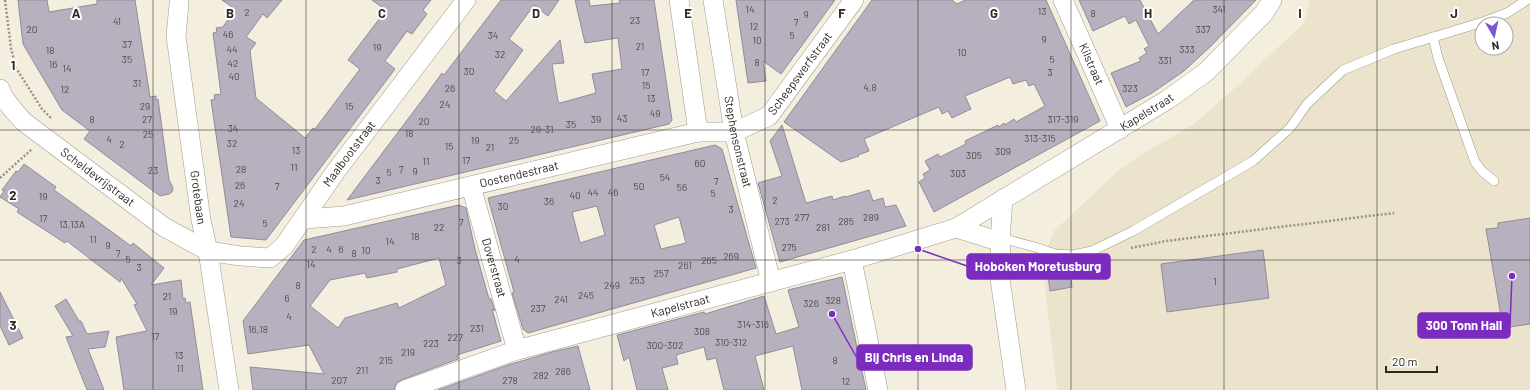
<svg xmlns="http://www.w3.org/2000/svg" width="1530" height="390" font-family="Barlow,sans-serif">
<rect width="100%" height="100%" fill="#f4eede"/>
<path fill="#ece3cc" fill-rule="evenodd" d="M1310,0h220v390h-473l-15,-129 12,-30 64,-60 23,-16 53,-31 42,-37 68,-64zM1482,24h24v24h-24z"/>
<g fill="#b7b0bf" stroke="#938b9a" fill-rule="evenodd">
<polygon points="18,0 47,0 49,12 97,4 97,0 135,0 150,97 156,96 156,100 158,99 169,180 173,188 172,192 169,194 160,196 84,139 90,131 62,110 23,44"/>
<polygon points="222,0 282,0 267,18 263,14 246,37 256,43 250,51 256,98 305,138 313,128 315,129 360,69 348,60 386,10 372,0 431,0 423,10 427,14 412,34 407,31 385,61 395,69 266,240 231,237 211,100 215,99 214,95 221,94 213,33 217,32 216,28 223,27 235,9"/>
<polygon points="501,0 559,0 548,16 534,5 509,39 523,50 494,91 506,101 560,40 564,63 552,64 558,101 560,103 596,93 592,74 622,69 618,38 585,43 575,0 589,0 590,6 620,3 619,0 654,0 672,120 669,124 347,200 426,95 442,73 444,75"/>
<polygon points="736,0 835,0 781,74 763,61 766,81 748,83"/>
<polygon points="872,0 952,0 957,4 965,0 1046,0 1100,121 934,212 919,182 925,178 923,174 930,170 925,161 938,154 940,157 966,144 965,141 998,125 999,127 1004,123 1005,125 1014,119 1016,122 1045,106 1034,84 1029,86 1026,80 1013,84 1010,77 965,96 971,109 952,118 948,111 942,114 939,107 927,112 864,139 869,151 858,155 859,156 841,162 784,122"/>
<polygon points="1079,0 1140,0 1158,34 1194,0 1256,0 1211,46 1184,71 1152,93 1126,107 1111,73 1141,61 1139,58 1147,53 1144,49 1149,46 1136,20 1129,24 1125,16 1093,31"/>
<polygon points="782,125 806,203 832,196 833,200 845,196 846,197 869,190 873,201 883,198 885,207 896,205 906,226 780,262 758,183 782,176 770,141"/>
<path d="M715,145l7,4 34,119 -228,65 -5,-4 -11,-36 2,-1 -26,-94zM597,206l8,29 -25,8 -8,-31zM679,217l7,26 -25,6 -7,-24z"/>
<polygon points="24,164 56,187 54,190 75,205 131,246 133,243 164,268 151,285 181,280 183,299 185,298 186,303 190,302 203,390 124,390 116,337 147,331 134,305 137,304 121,278 120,282 67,241 65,243 17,212 19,209 0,197 4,191 2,190 16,171 18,172"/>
<path d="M459,205l7,3 9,41 14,50h2l4,12 -3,-2 9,32 -44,14 1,4 -57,21 -5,3 -2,7h-141l-3,-23 74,7 -15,-29 -61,9 -5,-33 61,-81zM439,258l7,27 -47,23 -2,-5 -52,15 -7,10 -28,-22 20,-26 35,-7 2,5 30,-6v-3z"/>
<polygon points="1530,218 1530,324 1503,328 1486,229 1498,228 1498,223"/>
<polygon points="1263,250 1269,298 1167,312 1161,264"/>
<polygon points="1046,260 1070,267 1072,287 1050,291"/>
<polygon points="842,277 866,390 802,390 793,346 755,356 764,390 724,390 716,358 707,360 704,347 676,355 678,364 662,368 668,390 637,390 629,357 624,361 617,335 704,312 705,314 764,296 776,334 799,327 788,290"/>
<polygon points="0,292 23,338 9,345 0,326"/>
<polygon points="66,299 79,321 81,321 87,334 109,331 105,347 88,349 104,390 87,390 66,337 73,336 55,306"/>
<polygon points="578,346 590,390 438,390 508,365 552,352"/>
</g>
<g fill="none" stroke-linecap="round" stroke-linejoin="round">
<defs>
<g id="lane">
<polyline points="1433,37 1438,58 1475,162 1482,171 1494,181"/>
<polyline points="1001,238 1038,248 1055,254 1073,255 1092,251 1133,231 1253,161 1290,128 1307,104 1343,70 1394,49 1483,22 1507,13 1527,0"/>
</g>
<g id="street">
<polyline points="679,0 698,132"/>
<path id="s1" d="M713,0l21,132 37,150"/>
<path id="s2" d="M1063,0l57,129"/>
<path id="s3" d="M179,4l-3,32 25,184 7,31 21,139"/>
<path id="s4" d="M0,89c4,12 15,23 24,33l140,105 44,24 32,5 30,2 14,-12 52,-75 130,-171"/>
<path id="s5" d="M471,186l46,164"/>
<polyline points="1003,199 1001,226 1000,279 1016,390"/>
<path id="s6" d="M304,219l40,-3 354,-84h36l35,-16 85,-116"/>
<polyline points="956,228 1001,242"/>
<polyline points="852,260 878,390"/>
<path id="s7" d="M405,390l112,-40 335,-90 104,-32 211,-128 39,-28 58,-59 8,-13"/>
</g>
</defs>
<use href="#lane" stroke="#a09b8c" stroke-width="10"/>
<use href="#street" stroke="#a09b8c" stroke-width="20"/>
<g stroke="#979287" stroke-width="2.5" stroke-dasharray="2 2" stroke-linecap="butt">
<polyline points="5,0 11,48 16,68 42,109 51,118"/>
<polyline points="0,178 32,149"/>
<polyline points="1131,248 1166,241 1394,213"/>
<polyline points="1017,260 1060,270 1065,268"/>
</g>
<use href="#lane" stroke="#fff" stroke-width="9"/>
<use href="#street" stroke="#fff" stroke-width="19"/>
</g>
<path fill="none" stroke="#2c2923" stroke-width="1" stroke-opacity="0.55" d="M153,0v390M306,0v390M459,0v390M612,0v390M765,0v390M918,0v390M1071,0v390M1224,0v390M1377,0v390M0,130h1530M0,260h1530"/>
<g text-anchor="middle" stroke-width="4" stroke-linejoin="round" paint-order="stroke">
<g font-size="10" fill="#4f4b4a">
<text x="750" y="13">14</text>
<text x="1219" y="13">341</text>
<text x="1042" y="15">13</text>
<text x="247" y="16">2</text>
<text x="1093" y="17">8</text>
<text x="806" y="18">9</text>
<text x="635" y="24">23</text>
<text x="117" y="25">41</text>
<text x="796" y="26">7</text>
<text x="754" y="30">12</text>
<text x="32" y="33">20</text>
<text x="1203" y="33">337</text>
<text x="228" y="38">46</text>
<text x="493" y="39">34</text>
<text x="792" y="39">5</text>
<text x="1044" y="43">9</text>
<text x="757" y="44">10</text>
<text x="127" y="48">37</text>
<text x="640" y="50">21</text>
<text x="377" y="51">19</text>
<text x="232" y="53">44</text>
<text x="1187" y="53">333</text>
<text x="50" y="54">18</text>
<text x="962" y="56">10</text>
<text x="500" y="58">32</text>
<text x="127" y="63">35</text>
<text x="1052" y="63">5</text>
<text x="1165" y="64">331</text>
<text x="757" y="66">8</text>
<text x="233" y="67">42</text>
<text x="53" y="68">16</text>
<text x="67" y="72">14</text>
<text x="469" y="75">30</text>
<text x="645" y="76">17</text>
<text x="1050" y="76">3</text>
<text x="234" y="80">40</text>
<text x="137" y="87">31</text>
<text x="646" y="89">15</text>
<text x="870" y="91">4,8</text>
<text x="450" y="92">26</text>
<text x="1130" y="92">323</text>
<text x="65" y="93">12</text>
<text x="651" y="102">13</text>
<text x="445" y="108">24</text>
<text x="145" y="110">29</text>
<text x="349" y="110">15</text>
<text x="655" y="117">49</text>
<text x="622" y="122">43</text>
<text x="92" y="123">8</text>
<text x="147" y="123">27</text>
<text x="596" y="123">39</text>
<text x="1063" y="123">317-319</text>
<text x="424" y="125">20</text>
<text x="571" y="128">35</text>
<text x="233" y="132">34</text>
<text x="542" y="133">29-31</text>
<text x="409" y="137">18</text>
<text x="148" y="138">25</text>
<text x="1040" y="142">313-315</text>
<text x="109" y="143">4</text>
<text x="475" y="144">19</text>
<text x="514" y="144">25</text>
<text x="232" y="147">32</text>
<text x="122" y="148">2</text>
<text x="449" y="150">15</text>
<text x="490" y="151">21</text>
<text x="296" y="154">13</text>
<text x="1003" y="155">309</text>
<text x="974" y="159">305</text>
<text x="466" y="164">17</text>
<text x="426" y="165">11</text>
<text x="700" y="167">60</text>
<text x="294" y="171">11</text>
<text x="241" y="173">28</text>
<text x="401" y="173">7</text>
<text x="153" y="174">23</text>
<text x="415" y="175">9</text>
<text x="389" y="176">5</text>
<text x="958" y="177">303</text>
<text x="665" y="181">54</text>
<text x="378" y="184">3</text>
<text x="716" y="185">7</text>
<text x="240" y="189">26</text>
<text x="277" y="190">7</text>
<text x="639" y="190">50</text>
<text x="682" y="191">56</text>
<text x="593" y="196">44</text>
<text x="613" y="196">46</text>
<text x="713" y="197">5</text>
<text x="575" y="199">40</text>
<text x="43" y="200">19</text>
<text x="775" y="204">2</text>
<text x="549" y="205">36</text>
<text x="239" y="207">24</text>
<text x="503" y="210">30</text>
<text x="731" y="213">3</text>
<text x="802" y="221">277</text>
<text x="871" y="221">289</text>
<text x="43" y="222">17</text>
<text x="782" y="225">273</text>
<text x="846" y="225">285</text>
<text x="461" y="226">7</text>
<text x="265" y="227">5</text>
<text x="72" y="228">13,13A</text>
<text x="439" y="231">22</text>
<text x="823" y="231">281</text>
<text x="415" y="240">18</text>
<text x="93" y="243">11</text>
<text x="390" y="245">14</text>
<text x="108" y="249">9</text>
<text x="789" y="251">275</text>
<text x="314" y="253">2</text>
<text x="329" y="253">4</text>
<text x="341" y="253">6</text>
<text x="366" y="254">10</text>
<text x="118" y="257">7</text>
<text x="354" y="257">8</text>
<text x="731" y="260">269</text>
<text x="128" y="263">5</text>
<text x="517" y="263">4</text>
<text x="459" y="264">3</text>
<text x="709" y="264">265</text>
<text x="311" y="268">14</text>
<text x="685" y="269">261</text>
<text x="139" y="271">3</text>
<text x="661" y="277">257</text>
<text x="637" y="284">253</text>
<text x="1215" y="285">1</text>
<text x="298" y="289">8</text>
<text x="612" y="289">249</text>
<text x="586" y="299">245</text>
<text x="167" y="300">21</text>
<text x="287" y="302">6</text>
<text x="561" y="303">241</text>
<text x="833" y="304">328</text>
<text x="811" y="307">326</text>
<text x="538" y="312">237</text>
<text x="173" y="315">19</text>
<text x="289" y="320">4</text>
<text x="753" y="328">314-316</text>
<text x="477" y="332">231</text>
<text x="258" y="333">16,18</text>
<text x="702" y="335">308</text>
<text x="155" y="340">17</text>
<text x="455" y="341">227</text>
<text x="731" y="346">310-312</text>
<text x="431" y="347">223</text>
<text x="665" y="349">300-302</text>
<text x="408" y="356">219</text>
<text x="179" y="359">13</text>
<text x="386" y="364">215</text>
<text x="835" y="364">8</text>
<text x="180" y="372">11</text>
<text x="362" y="374">211</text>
<text x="563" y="375">286</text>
<text x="541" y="379">282</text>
<text x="339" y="384">207</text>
<text x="510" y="384">278</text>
<text x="846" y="385">12</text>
</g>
<g font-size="12" fill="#2c2923" stroke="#fff">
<text dy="4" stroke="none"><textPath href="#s2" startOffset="70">Kilstraat</textPath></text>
<text dy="4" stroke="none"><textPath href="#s6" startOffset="531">Scheepswerfstraat</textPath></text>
<text dy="4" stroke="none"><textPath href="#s7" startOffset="798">Kapelstraat</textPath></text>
<text dy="4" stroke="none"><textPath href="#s1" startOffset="144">Stephensonstraat</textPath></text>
<text dy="4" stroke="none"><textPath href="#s4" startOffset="460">Maalbootstraat</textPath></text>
<text dy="4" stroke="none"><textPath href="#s6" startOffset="220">Oostendestraat</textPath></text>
<text dy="4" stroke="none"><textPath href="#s4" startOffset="133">Scheldevrijstraat</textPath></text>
<text dy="4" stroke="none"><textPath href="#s3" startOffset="195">Grotebaan</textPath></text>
<text dy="4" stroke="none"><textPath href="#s5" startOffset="85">Doverstraat</textPath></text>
<text dy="4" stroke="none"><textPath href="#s7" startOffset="288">Kapelstraat</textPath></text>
</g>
</g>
<g font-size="13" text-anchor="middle" font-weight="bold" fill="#2c2923" stroke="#fff" stroke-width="4" stroke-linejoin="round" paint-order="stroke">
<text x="76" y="18">A</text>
<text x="230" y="18">B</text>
<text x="382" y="18">C</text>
<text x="536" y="18">D</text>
<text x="688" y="18">E</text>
<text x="842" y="18">F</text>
<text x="994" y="18">G</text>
<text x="1148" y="18">H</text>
<text x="1300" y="18">I</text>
<text x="1454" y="18">J</text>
<text x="13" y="70">1</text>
<text x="13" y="200">2</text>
<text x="13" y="330">3</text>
</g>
<path fill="none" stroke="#7b2cbf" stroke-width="1.5" d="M918 249L967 266M1512 276L1510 325M832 314L857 358"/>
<g fill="#7b2cbf" stroke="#fff" stroke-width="1.5">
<circle cx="918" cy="249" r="4"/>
<circle cx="1512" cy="276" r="4"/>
<circle cx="832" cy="314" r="4"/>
</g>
<g fill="#7b2cbf" stroke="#7b2cbf" stroke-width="1.5">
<rect x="967" y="254" width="143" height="25" rx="4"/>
<rect x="1418" y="313" width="92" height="25" rx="4"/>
<rect x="857" y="345" width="115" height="25" rx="4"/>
</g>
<g font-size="13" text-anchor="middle" font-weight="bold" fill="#fff">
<text x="1038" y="271">Hoboken Moretusburg</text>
<text x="1464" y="330">300 Tonn Hall</text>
<text x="914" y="362">Bij Chris en Linda</text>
</g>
<g transform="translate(1494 36) rotate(171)"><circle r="19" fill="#ffffff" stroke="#aba9a7"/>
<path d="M0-3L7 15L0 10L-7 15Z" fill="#7c56d0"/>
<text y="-6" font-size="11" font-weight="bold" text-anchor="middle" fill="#2c2923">N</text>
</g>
<path d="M1386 366v6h51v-6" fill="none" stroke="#2c2923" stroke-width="2"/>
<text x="1392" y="366" font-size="12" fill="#2c2923" stroke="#ffffff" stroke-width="3" paint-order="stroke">20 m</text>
</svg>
